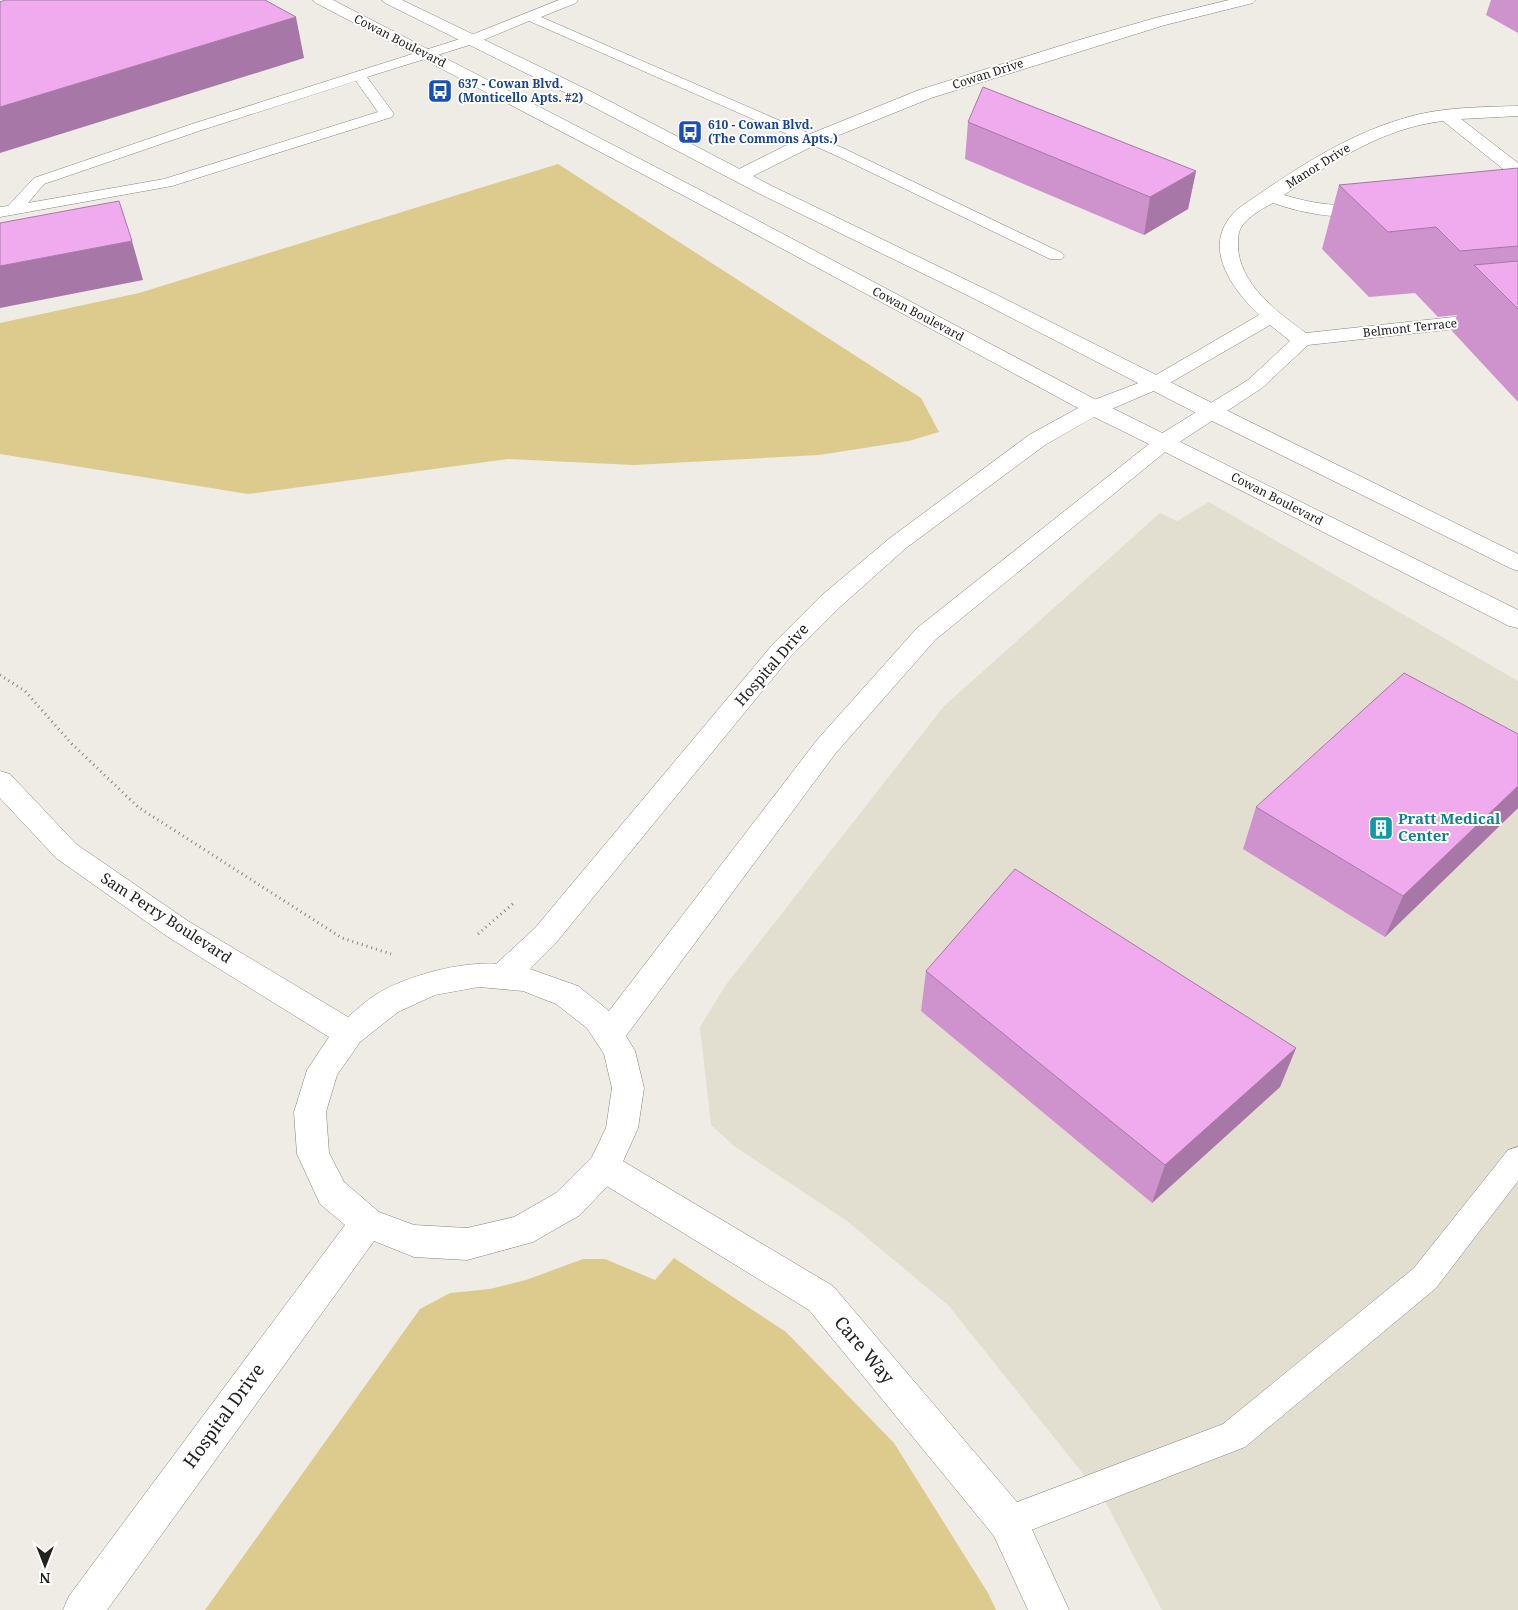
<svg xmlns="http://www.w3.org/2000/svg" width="1518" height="1610" font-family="'Noto Serif',serif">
<rect width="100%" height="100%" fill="#eeece4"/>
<polygon fill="#e3dfd0" points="1209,502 1518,681 1518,1610 1162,1610 1105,1501 948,1305 847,1221 734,1146 711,1125 700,1027 725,986 944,706 1160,513 1177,521"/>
<g fill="#dccb8c">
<polygon points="558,164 921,398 939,432 909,441 819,455 634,465 508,459 248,494 0,454 0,323 139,293"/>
<polygon points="674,1258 786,1332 894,1443 988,1593 996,1610 205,1610 420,1309 450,1293 490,1289 526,1280 583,1259 605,1259 655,1280"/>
</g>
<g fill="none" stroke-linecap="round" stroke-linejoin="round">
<defs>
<g id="lane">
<path d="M559,0h19l-2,3 -35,14 304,132 217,104 2,3 -2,3h-12l-215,-104 -306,-134 -53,22 -109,34 27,37 -2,3 -220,69 -172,31v-10l8,-1 26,-28 158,-54 274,-87zM356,81l22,31 -214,67 -136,24 16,-19 158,-54z"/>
<polygon points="1518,1147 1518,1181 1436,1288 1245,1447 1008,1539 996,1534 991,1522 996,1510 1223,1424 1414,1268 1508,1150"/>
</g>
<g id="street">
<polygon points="1229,0 1256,0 1253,3 1165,25 931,98 817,144 745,180 739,181 733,180 730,176 733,172 805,136 919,90 1079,40 1155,18"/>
<path d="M1518,106v10l-57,3 57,44v14l-6,-1 -69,-55c-60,7 -110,40 -159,74 20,6 39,10 60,10 10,0 21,-2 31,0l3,4 -3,4c-33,8 -70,1 -102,-10 -11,6 -24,13 -31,23 -4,6 -4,12 -4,19 0,38 40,68 68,88l212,-23v12l-210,23 -46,43 -90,59 -8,2 -8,-2 -3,-5 3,-5 92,-57 42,-39 -20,-16 -107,62 -61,26 -8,1 -8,-1 -3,-5 3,-5 63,-24 110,-64c-30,-29 -60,-73 -20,-107 56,-39 113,-78 181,-94 32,-7 65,-7 98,-8z"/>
<polygon points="604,1152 616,1157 833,1286 1022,1508 1069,1610 1028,1610 994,1536 809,1310 592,1177 587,1167 592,1157"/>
</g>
<g id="secondary">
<path d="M313,0h20l369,191 400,212 416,207v18l-9,-2 -344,-174 -230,188 -100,114 -209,282 9,15 9,37 -6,40 -22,49 -36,38 -47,27 -66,18 -53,-3 -40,-16 -267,369h-44l6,-14 276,-371 -25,-21 -23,-50 -3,-42 13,-42 22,-33 -161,-100 -112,-79 -56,-60v-27l10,3 66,70 112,77 160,96c9,-8 18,-16 27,-22 30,-19 87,-34 121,-31l39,-36 238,-284 49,-49 68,-57 139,-103 49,-27 -388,-209 -374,-196zM1094,417l55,27 -232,184 -100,112 -208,271 -31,-25 -48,-17 25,-25 236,-288 49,-49 66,-59 139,-103zM479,987l44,4 33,13 31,24 17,26 8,34 -6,40 -14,29 -36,36 -42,24 -47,11 -53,-3 -35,-13 -35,-30 -15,-29 -3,-41 11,-37 23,-33 38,-30 37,-17z"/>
<polygon points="382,0 402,0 594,93 772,186 983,288 1220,407 1518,554 1518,571 1510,568 1204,417 969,296 760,194 582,101 385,3"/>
</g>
</defs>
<use href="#lane" stroke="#86847d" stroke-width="1"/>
<use href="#street" stroke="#86847d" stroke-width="1"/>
<use href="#secondary" stroke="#86847d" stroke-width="1"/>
<g stroke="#868580" stroke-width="3" stroke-dasharray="1 4" stroke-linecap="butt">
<polyline points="0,675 25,691 72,744 138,807 342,938 391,954"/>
<polyline points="478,934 515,902"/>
</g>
<use href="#lane" fill="#fff" fill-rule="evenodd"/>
<use href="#street" fill="#fff" fill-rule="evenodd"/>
<use href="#secondary" fill="#fff" fill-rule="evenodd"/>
</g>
<g fill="#ce93cd">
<polygon points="1491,0 1518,0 1518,33 1486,15"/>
<polygon points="968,122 1196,171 1188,209 1144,235 965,159"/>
<polygon points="1518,168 1518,402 1452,331 1457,315 1438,317 1415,293 1369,297 1322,249 1339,185"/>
<polygon points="1518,734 1518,808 1385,937 1243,849 1256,807"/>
<polygon points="926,971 1296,1048 1280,1087 1152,1203 921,1011"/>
</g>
<g fill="#a778a7">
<polygon points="296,17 304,58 0,153 0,107"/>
<polygon points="1196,171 1188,209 1144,235 1150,197"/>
<polygon points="132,241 143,280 0,308 0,266"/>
<polygon points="1518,786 1518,808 1385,937 1403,896"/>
<polygon points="1296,1048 1280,1087 1152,1203 1165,1165"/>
</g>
<g fill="#efabee" stroke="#a778a7">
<polygon points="5,0 265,0 296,17 0,107 0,2"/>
<polygon points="983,87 1196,171 1150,197 968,122"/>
<polygon points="1518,168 1518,246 1460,251 1436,227 1388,232 1339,185"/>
<polygon points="119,201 132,241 0,266 0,223"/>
<polygon points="1518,261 1518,309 1474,265"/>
<polygon points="1404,673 1518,734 1518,786 1403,896 1256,807"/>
<polygon points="1015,869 1296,1048 1165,1165 926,971"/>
</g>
<defs>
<symbol id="bus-square" viewBox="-11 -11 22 22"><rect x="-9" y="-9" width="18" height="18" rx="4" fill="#1a4fb4" stroke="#fff"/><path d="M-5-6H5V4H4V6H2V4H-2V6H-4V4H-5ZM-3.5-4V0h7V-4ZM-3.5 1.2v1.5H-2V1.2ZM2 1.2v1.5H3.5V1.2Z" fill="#fff"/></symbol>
<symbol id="building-square" viewBox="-11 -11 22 22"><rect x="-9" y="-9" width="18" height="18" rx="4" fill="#0f9aa8" stroke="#fff"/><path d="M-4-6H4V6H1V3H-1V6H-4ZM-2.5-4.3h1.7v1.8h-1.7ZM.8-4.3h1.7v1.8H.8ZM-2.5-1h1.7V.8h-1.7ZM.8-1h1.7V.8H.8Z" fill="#fff"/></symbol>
</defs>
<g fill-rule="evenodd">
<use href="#bus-square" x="426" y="77" width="28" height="28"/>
<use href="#bus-square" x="676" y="118" width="28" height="28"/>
<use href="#building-square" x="1367" y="814" width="28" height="28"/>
</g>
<g text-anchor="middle" stroke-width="4" stroke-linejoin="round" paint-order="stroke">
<g font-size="12" fill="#22211f" stroke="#fff">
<text transform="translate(400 41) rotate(27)" y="4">Cowan Boulevard</text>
<text transform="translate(988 74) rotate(-18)" y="4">Cowan Drive</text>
<text transform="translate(1318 166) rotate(-32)" y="4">Manor Drive</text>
<text transform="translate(918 314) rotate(28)" y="4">Cowan Boulevard</text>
<text transform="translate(1410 328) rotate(-6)" y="4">Belmont Terrace</text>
<text transform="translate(1277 499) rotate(27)" y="4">Cowan Boulevard</text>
</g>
<g font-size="12" font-weight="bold" fill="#164399" stroke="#fff" text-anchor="start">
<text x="458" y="88">637 - Cowan Blvd.<tspan x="458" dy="14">(Monticello Apts. #2)</tspan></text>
<text x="708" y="129">610 - Cowan Blvd.<tspan x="708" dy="14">(The Commons Apts.)</tspan></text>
</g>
<g font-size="15" fill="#22211f" stroke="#fff">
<text transform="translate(772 665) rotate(-49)" y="5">Hospital Drive</text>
<text transform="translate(166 918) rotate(33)" y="5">Sam Perry Boulevard</text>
</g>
<g font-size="15" font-weight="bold" fill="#0d838f" stroke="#fff" text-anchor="start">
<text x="1398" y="824">Pratt Medical<tspan x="1398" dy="17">Center</tspan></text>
</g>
<g font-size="18" fill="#22211f" stroke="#fff">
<text transform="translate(864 1350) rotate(50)" y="6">Care Way</text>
<text transform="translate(224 1416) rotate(-54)" y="6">Hospital Drive</text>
</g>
</g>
<g transform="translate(45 1565) rotate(180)" stroke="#ffffff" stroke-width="4" paint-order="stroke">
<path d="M0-4L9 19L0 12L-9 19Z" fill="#22211f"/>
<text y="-8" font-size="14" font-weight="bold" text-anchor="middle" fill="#22211f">N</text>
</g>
</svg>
